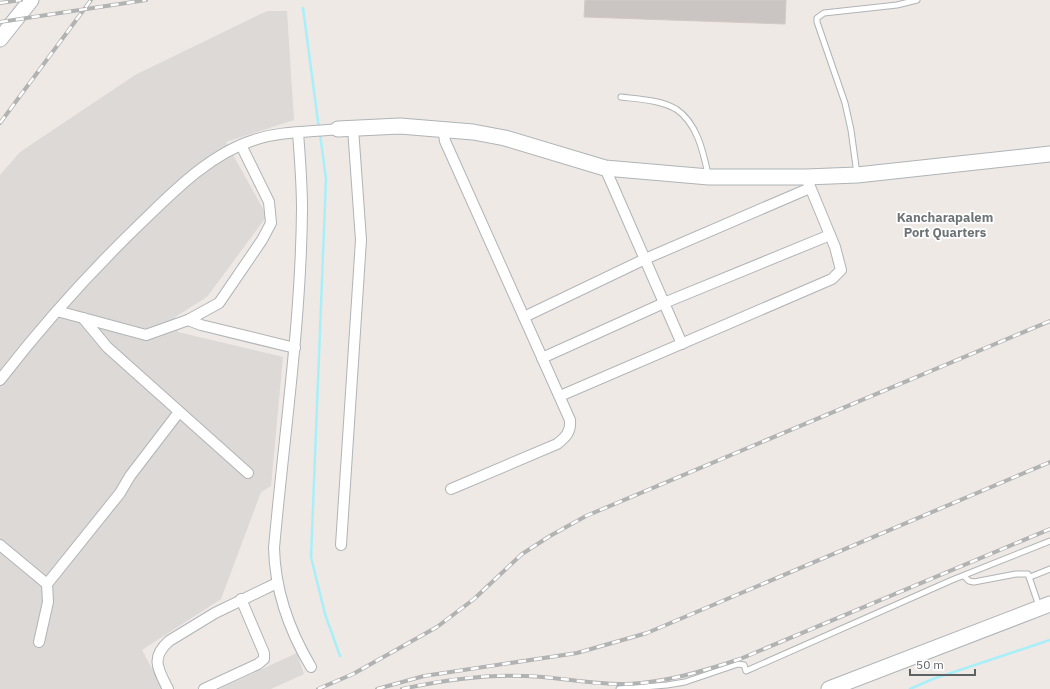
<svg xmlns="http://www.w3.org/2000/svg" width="1050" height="689" font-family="'IBM Plex Sans',sans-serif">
<rect width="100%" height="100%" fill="#eee9e5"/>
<g fill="#ddd9d7">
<polygon points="267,11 287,11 294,120 226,142 267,216 207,297 175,317 178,332 283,357 271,486 261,492 221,599 142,650 163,689 0,689 0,175 20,152 135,75"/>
<polygon points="297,653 304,674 271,689 219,689"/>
</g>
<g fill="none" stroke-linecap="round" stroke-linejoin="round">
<g stroke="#a9eff9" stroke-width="2.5">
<polyline points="303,8 319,129"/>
<polyline points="320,134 326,179 311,557 325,614 340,656"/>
<polyline points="910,689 933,679 1050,640"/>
</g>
</g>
<polygon fill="#cac4c2" stroke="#d2c9c3" points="585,0 786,0 785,24 584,17"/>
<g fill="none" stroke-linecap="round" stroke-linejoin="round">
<defs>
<g id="lane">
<path d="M621,97c17,2 40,3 55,12 21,14 27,42 32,65"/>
<polyline points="857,174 851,130 845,103 817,22 817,18 824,13 897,5 917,0"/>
<polyline points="964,576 969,581 974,582 1016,574 1028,574 1039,606"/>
<polyline points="1030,577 1050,569"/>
<polyline points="619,689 667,685 685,682 738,664 744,665 746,671 952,580 1050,541"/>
</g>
<g id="street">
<path d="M443,128l2,13 125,279c1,12 -4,17 -13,24l-106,45"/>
<path d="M298,133c2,25 4,51 4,76 -1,114 -18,226 -28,339 1,42 15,82 37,119"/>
<polyline points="605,168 682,344"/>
<polyline points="57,311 146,335 188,320 219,303 262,240 271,223 269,202 241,145"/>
<polyline points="524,317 645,259 810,188"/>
<polyline points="83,318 107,347 248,473"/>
<polyline points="188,320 201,325 295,348"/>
<polyline points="542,358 664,303 830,235"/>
<path d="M0,380c44,-57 90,-108 142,-158 32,-31 68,-68 112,-82 26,-9 57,-8 84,-11"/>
<polyline points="560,396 832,279 841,270 835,247 806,177"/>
<polyline points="0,545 47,584 48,602 39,642"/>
<polyline points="341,545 361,240 353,128"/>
<polyline points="47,584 120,493 130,476 179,412"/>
<path d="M168,689c-10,-20 -18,-31 1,-48l46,-28 62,-30"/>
<polyline points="204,689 258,664 264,659 264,653 241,599"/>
</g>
<g id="secondary">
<polyline points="0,39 31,0"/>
<polyline points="338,129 400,126 473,132 505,138 605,168 709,177 806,177 857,175 1050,154"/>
<polyline points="829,689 1050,604"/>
</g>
</defs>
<use href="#lane" stroke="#b0b4b6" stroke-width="7"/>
<use href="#street" stroke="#b0b4b6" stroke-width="12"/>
<use href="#secondary" stroke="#afb4b7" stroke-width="17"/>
<use href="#lane" stroke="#fff" stroke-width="5"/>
<use href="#street" stroke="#fff" stroke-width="10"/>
<use href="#secondary" stroke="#fff" stroke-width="15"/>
<defs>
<g id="rail">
<polyline points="0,3 21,0"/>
<polyline points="0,22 146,0"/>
<polyline points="0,123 91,0"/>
<polyline points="318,689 353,674 437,627 474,599 522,554 550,536 586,516 1050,321"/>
<polyline points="377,689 424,676 577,653 647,633 1050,462"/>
<path d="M402,689c41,-9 82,-15 124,-13 34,1 68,9 102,8 39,-2 76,-13 112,-25l310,-130"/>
</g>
</defs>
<use href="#rail" stroke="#b1b2b2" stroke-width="4"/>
<use href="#rail" stroke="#fff" stroke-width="2.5" stroke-dasharray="8" stroke-linecap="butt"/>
</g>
<g text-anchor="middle" stroke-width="3.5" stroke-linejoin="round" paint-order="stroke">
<g font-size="13" font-weight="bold" fill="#6e7476" stroke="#fff">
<text x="945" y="222">Kancharapalem<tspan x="945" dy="15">Port Quarters</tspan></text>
</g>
</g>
<path d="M910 669v6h65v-6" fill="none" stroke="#5d6264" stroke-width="2"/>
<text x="916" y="669" font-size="12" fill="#5d6264" stroke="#ffffff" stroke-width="3" paint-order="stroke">50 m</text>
</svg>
